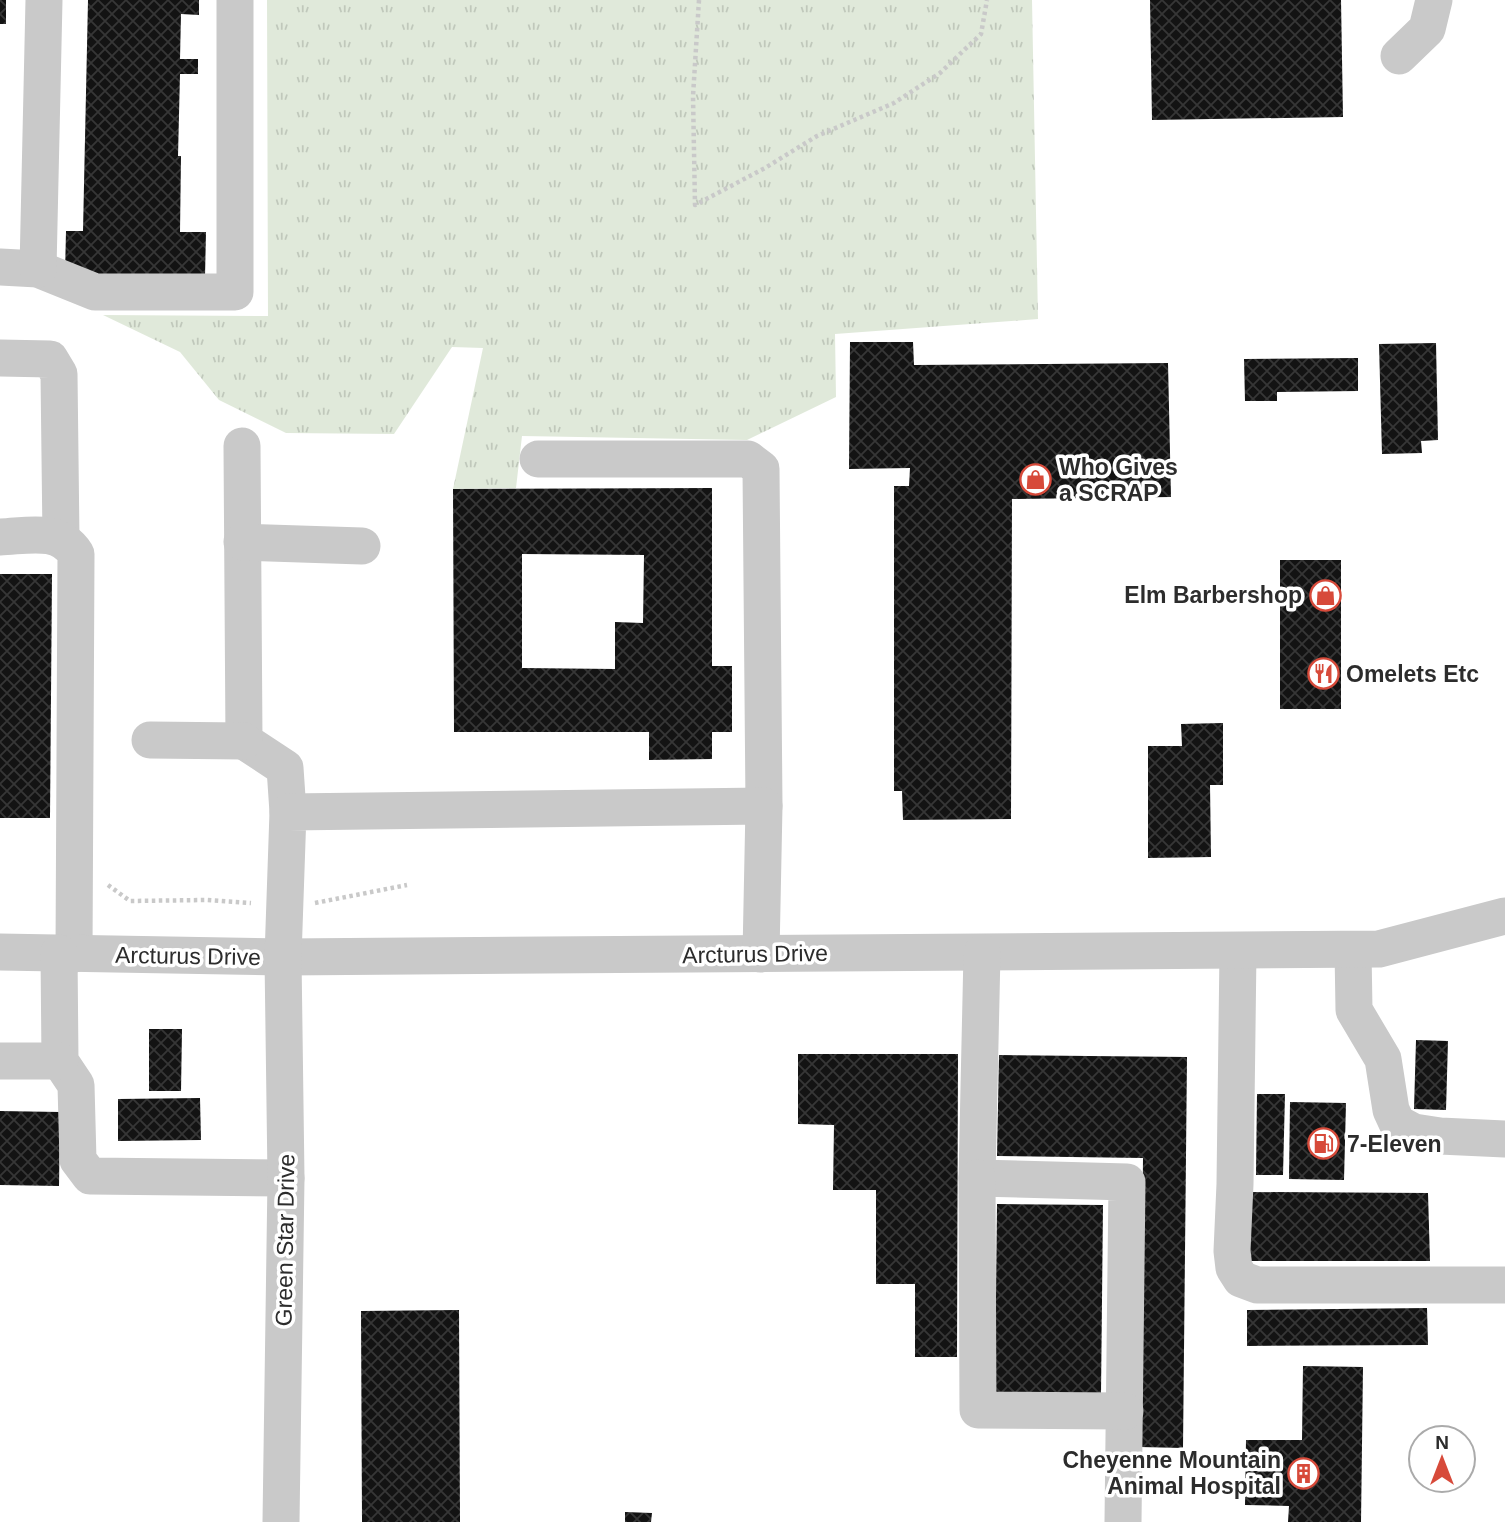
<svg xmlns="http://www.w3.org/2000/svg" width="1505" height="1522" font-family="Helvetica,sans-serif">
<defs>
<pattern id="grass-tufts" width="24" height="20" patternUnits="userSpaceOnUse" patternTransform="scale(1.75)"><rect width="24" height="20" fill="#e0e9da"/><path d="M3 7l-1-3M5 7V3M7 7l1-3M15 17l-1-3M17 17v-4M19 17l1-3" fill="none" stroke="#c0c8bb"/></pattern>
<pattern id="building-cross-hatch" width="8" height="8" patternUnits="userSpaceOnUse" patternTransform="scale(1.75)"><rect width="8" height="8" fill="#131313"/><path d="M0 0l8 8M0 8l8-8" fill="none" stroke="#363636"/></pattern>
</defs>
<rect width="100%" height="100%" fill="#fff"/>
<polygon fill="url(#grass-tufts)" points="267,0 1032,0 1038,319 835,334 836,397 747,440 522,436 516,488 453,489 483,348 452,347 394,434 286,433 219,400 180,352 103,315 268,316"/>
<g fill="url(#building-cross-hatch)" fill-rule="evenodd">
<rect x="0" y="0" width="6" height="24"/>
<polygon points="88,0 199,0 199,15 181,14 180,59 198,59 198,74 180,74 178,156 181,156 180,232 206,232 205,277 65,274 66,231 83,231"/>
<polygon points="1150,0 1341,0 1343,117 1152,120"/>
<polygon points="850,342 913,342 914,365 1168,363 1171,497 1012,499 1011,819 903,820 902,791 894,791 894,486 909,486 910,468 849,469"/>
<polygon points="1436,343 1438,440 1421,441 1422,453 1382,454 1379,344"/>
<polygon points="1358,358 1358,391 1277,392 1277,401 1245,401 1244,359"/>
<path d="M712,488v178h20v66h-20v27l-63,1v-28h-195l-1,-243zM522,554l122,1 -1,68 -28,-1v47l-93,-1z"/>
<rect x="1280" y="560" width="61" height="149"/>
<polygon points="0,574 52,574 50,818 0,818"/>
<polygon points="1223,723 1223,785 1210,785 1211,857 1148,858 1148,746 1182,746 1181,724"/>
<polygon points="149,1029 182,1029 181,1091 149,1091"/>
<polygon points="1416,1040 1448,1041 1446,1110 1414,1109"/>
<polygon points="798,1054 958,1054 957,1357 915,1357 915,1284 876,1284 876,1190 833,1190 834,1125 798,1124"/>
<polygon points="999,1055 1187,1057 1183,1448 1140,1447 1143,1158 997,1156"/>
<polygon points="1257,1094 1285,1094 1283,1175 1256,1175"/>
<polygon points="200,1098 201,1140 118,1141 118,1099"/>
<polygon points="1290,1102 1346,1103 1344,1180 1289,1179"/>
<polygon points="0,1111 60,1112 59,1186 0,1185"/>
<polygon points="1249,1192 1428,1193 1430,1261 1248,1261"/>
<polygon points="997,1204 1103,1205 1101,1394 995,1393"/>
<polygon points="1427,1308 1428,1345 1247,1346 1247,1310"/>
<polygon points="459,1310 460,1522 362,1522 361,1311"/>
<polygon points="1303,1366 1363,1367 1361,1522 1288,1522 1289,1506 1245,1505 1246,1440 1302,1440"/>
<polygon points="625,1512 652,1513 651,1522 625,1522"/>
</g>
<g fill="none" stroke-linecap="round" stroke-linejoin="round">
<g stroke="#c9c9c9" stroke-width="4.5" stroke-dasharray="3.5 3.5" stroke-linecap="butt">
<polyline points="699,0 693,96 695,205 765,168 817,136 894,103 940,73 981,34 987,0"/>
<polyline points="108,885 130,901 206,900 251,903"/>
<polyline points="315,903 407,885"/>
</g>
<g stroke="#c9c9c9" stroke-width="37">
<polyline points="1399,56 1427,29 1434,0"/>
<polyline points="0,267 38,269 95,292 235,292 235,0"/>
<polyline points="38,269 44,0"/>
<polyline points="0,358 50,359 59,374 61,539"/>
<polyline points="242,446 244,741 285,768 288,812"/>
<polyline points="538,459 748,459 761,469 764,806"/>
<path d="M0,537c28,-1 59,-10 76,17l-2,400"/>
<polyline points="242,542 362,546"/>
<polyline points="150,740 244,741"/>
<polyline points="1353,950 1354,1010 1383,1059 1391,1110 1397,1123 1414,1132 1440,1136 1505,1139"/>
<polyline points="1238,951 1235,1184 1232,1251 1234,1268 1241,1279 1257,1285 1505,1285"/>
<polyline points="0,952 283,957 1379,949 1505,916"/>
<polyline points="59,953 60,1061 76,1085 78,1160 90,1176 286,1178"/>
<polyline points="982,953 977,1178 1127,1182 1123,1522"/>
<polyline points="0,1061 60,1061"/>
<polyline points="977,1178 978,1410 1125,1411"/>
<polyline points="281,1522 286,1178 283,957 288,812 764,806 761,954"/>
</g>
</g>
<defs>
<symbol id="shop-ring" viewBox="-11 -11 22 22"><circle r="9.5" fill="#fff" stroke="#d74a3a" stroke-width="1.5"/><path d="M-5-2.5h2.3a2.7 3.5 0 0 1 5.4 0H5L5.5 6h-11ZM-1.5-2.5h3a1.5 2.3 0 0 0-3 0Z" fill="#d74a3a"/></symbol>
<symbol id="restaurant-ring" viewBox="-11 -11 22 22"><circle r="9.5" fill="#fff" stroke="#d74a3a" stroke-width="1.5"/><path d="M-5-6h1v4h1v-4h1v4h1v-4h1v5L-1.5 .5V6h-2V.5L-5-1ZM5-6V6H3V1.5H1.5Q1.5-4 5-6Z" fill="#d74a3a"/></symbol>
<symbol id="fuel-ring" viewBox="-11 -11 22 22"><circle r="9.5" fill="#fff" stroke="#d74a3a" stroke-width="1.5"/><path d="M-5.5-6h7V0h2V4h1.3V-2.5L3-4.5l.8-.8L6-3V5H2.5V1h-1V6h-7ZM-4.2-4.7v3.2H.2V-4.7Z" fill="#d74a3a"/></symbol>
<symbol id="building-ring" viewBox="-11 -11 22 22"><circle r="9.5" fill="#fff" stroke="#d74a3a" stroke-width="1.5"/><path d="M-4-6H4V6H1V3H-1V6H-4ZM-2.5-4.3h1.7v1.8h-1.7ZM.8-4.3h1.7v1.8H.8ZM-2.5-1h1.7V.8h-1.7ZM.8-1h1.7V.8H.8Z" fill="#d74a3a"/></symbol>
</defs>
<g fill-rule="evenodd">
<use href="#shop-ring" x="1018" y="462" width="35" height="35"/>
<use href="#shop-ring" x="1308" y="578" width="35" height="35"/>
<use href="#restaurant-ring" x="1306" y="656" width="35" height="35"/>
<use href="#fuel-ring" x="1306" y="1126" width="35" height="35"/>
<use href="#building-ring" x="1286" y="1456" width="35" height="35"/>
</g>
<g text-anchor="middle" stroke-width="7" stroke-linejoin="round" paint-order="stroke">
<g font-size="23" font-weight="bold" fill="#2c2c2c" stroke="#fff" text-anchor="start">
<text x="1059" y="475">Who Gives<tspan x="1059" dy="26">a SCRAP</tspan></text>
<text x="1302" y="603" text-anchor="end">Elm Barbershop</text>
<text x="1346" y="682">Omelets Etc</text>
<text x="1347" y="1152">7-Eleven</text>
<text x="1281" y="1468" text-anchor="end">Cheyenne Mountain<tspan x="1281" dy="26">Animal Hospital</tspan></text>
</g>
<g font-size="23" fill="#2c2c2c" stroke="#fff">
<text transform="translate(755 954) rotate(-1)" y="8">Arcturus Drive</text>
<text transform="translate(188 956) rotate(1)" y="8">Arcturus Drive</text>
<text transform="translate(285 1240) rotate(-89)" y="8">Green Star Drive</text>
</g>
</g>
<g transform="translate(1442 1459)"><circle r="33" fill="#ffffff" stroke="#ababab" stroke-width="2"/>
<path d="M0-5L12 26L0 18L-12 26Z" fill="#d74a3a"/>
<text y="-10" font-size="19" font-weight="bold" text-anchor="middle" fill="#2c2c2c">N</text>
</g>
</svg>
